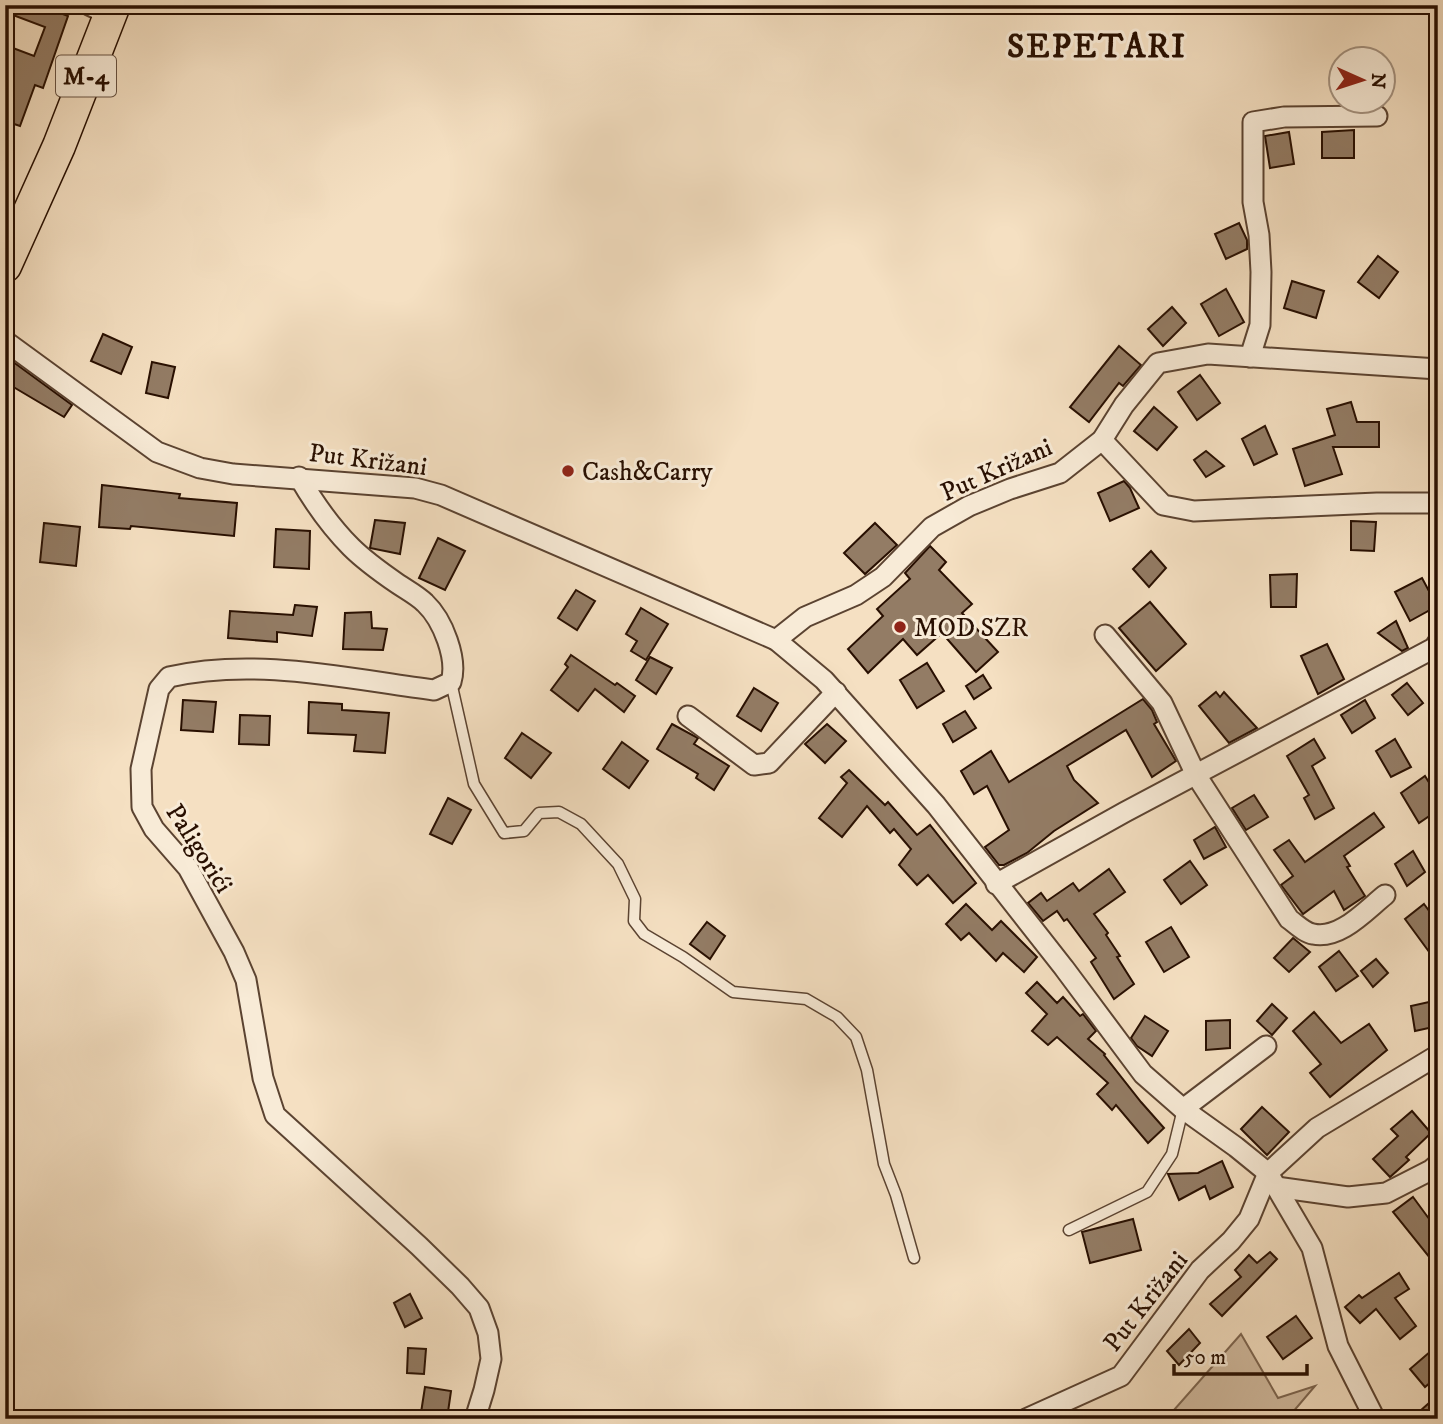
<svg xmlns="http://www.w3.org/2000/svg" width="1443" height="1424" font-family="'IM FELL DW Pica',serif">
<rect width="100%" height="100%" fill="#f5e0c2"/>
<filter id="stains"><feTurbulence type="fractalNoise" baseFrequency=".00286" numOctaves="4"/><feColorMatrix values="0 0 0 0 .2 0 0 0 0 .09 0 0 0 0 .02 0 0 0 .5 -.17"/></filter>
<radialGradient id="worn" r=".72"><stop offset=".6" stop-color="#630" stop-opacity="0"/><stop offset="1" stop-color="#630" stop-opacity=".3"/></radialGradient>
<polygon fill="#d2bca1" stroke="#7d6651" stroke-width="2" points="1241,1334 1278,1398 1315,1386 1287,1419 1166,1419"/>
<g fill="#937c65" stroke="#280f01" stroke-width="2">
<polygon points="5,5 40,5 68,16 43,88 35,85 20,126 5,121 5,92 11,77 5,75 5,45 34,56 45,27 5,12"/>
<polygon points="1354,130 1354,158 1322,158 1322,132"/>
<polygon points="1289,132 1294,164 1270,168 1265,136"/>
<polygon points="1239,223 1247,240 1247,249 1226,259 1215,234"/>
<polygon points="1378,256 1398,272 1379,298 1358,282"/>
<polygon points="1292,281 1324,291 1316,318 1284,308"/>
<polygon points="1226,289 1244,322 1219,336 1201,304"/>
<polygon points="1172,307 1186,323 1163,346 1148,329"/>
<polygon points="103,334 132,347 121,374 91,361"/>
<polygon points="1119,346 1141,365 1123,386 1119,383 1089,422 1070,407"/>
<polygon points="5,356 72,405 64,417 5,382"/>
<polygon points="152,362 175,367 168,398 146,393"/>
<polygon points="1200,375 1220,403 1197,420 1178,392"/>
<polygon points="1351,402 1357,422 1379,422 1379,447 1333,447 1342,474 1305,486 1293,449 1335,435 1327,409"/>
<polygon points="1154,407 1177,427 1157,450 1134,431"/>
<polygon points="1265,426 1277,454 1254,465 1242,439"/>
<polygon points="1206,451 1224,466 1206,477 1194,460"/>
<polygon points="1124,481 1130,488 1139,508 1110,521 1098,493"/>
<polygon points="102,485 180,494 179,498 237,503 234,536 131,526 130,529 99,527"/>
<polygon points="375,520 405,523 400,554 370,548"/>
<polygon points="1351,521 1376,522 1374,551 1351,550"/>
<polygon points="44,523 80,527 76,566 40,562"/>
<polygon points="875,523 897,545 865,574 844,553"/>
<polygon points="276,529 310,531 309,569 274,567"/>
<polygon points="438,538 465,551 445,590 419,578"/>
<polygon points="930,546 946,562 939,570 972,604 962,613 998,652 976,672 942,633 917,655 903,639 868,673 848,649 883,616 877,609 910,579 905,573"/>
<polygon points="1151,551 1166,568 1149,587 1133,569"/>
<polygon points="1297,574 1296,607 1271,607 1270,575"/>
<polygon points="1422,578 1437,606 1410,621 1395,592"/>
<polygon points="576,590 595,601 577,630 558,618"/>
<polygon points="1150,602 1186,644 1156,671 1119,628"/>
<polygon points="295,605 317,607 312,636 277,632 277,642 228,638 230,611 293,615"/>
<polygon points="641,608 668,624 646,660 631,651 637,641 626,634"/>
<polygon points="371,612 372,628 387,629 383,650 343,649 345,613"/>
<polygon points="1396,621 1408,648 1402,651 1378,633"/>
<polygon points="1327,644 1344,679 1318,694 1301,656"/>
<polygon points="571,655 615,685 617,683 635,696 624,712 595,689 578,711 551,690 568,667 565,664"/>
<polygon points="650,657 672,668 656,694 636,680"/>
<polygon points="927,663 944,691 917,708 900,680"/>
<polygon points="983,675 991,688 974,699 966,686"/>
<polygon points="1407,683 1423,703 1408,715 1392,695"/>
<polygon points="754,688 778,703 761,731 737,716"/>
<polygon points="1216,692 1220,697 1224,692 1257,728 1229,743 1199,706"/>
<polygon points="1143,699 1152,710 1157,722 1154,724 1176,761 1152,777 1126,730 1067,766 1074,780 1098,803 1054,831 1027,853 1004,865 999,865 985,847 1009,830 987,786 974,794 961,771 991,751 1009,782"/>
<polygon points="183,700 216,702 213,732 181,730"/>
<polygon points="1365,700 1375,718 1352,733 1341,715"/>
<polygon points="309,702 342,704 342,710 389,713 385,753 354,751 356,735 308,733"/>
<polygon points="965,711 976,728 953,742 943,724"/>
<polygon points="240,715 270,716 269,745 239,744"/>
<polygon points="672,724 698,738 694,744 729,766 714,790 696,778 698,774 657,749"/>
<polygon points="827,724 846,741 825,763 805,744"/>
<polygon points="522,733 551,753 531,778 505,758"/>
<polygon points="1314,739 1325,758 1312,766 1334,808 1315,819 1304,798 1309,795 1287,756"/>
<polygon points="1395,739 1411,767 1391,777 1376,751"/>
<polygon points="622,742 648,761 629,788 603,769"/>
<polygon points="849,770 885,805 888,802 917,835 930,825 976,883 953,903 928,875 917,885 899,865 911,849 894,829 890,833 867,806 842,837 819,818 847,783 841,777"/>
<polygon points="1425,776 1438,797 1438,810 1419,823 1401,793"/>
<polygon points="1254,795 1268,817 1246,830 1232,808"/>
<polygon points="448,798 471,810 452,844 430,834"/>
<polygon points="1374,813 1384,827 1344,856 1350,866 1347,867 1365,896 1344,910 1334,891 1303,914 1281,885 1293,876 1274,850 1289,840 1305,862"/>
<polygon points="1215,827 1226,847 1204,859 1194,840"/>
<polygon points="1413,851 1425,872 1407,886 1395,864"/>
<polygon points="1190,861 1207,885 1181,904 1164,880"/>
<polygon points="1109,869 1125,892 1094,914 1108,933 1106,935 1120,956 1117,957 1134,984 1114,999 1091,962 1096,958 1067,919 1064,921 1057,911 1043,921 1028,903 1041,893 1047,901 1073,883 1079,891"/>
<polygon points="966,904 992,930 1001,921 1037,957 1024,972 1003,953 996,961 969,933 961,940 946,924"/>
<polygon points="1424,904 1438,923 1438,964 1405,919"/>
<polygon points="707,922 725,936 710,959 690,944"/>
<polygon points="1171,927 1189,957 1164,972 1146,942"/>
<polygon points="1293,938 1310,952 1289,972 1274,958"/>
<polygon points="1339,951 1358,976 1336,991 1319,967"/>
<polygon points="1376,959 1388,973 1373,987 1361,971"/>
<polygon points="1037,982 1057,1003 1063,997 1080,1016 1083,1014 1096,1031 1088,1039 1105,1054 1104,1055 1141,1102 1164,1128 1148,1143 1116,1105 1112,1110 1097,1094 1108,1083 1057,1037 1048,1045 1032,1031 1047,1014 1026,993"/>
<polygon points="1438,1000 1438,1026 1415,1031 1411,1006"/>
<polygon points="1272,1004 1287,1018 1272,1035 1257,1021"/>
<polygon points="1314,1012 1341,1043 1369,1024 1387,1050 1330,1097 1310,1073 1321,1064 1293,1031"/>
<polygon points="1145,1016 1168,1031 1152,1056 1137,1046 1131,1038"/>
<polygon points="1230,1020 1230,1048 1206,1050 1206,1021"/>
<polygon points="1262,1107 1289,1132 1267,1155 1241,1129"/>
<polygon points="1412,1111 1431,1133 1406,1157 1409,1160 1390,1177 1373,1159 1398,1136 1391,1129"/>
<polygon points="1222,1161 1233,1187 1210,1199 1205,1186 1179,1200 1168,1174 1198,1173"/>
<polygon points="1413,1197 1438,1231 1438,1268 1393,1212"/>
<polygon points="1133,1219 1141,1250 1090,1263 1082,1232"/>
<polygon points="1270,1252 1277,1259 1222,1316 1210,1304 1241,1277 1235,1270 1249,1255 1257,1263"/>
<polygon points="1399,1273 1409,1289 1395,1298 1416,1326 1400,1339 1376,1309 1360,1323 1345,1307 1359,1295 1362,1298"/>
<polygon points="410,1294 422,1318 405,1327 394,1303"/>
<polygon points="1296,1316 1312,1338 1283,1359 1267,1337"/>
<polygon points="1189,1329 1200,1343 1179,1365 1167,1351"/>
<polygon points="1438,1345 1438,1376 1425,1387 1410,1369"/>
<polygon points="408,1348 426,1349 424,1374 407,1373"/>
<polygon points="425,1387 451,1391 447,1419 420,1419"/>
<polygon points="1438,1395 1438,1419 1411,1419"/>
</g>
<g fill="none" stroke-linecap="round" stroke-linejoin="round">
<defs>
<g id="lane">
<polyline points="451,682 474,784 504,833 524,831 539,813 559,812 581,824 618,864 635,899 634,921 644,934 683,957 733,992 806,999 837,1017 856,1037 867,1070 884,1164 896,1195 914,1258"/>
<polyline points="1069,1230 1147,1192 1172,1154 1183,1109"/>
</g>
<g id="street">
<polyline points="89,5 110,15"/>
<polyline points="5,341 157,452 200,468 233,474 415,488 441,495 776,640 824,680 936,805 1064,968 1143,1074 1183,1109 1236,1147 1268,1173 1312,1248 1338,1346 1375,1419"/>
<polyline points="1250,357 1260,325 1261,272 1259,235 1253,202 1253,122 1284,117 1377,116"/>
<polyline points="1102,440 1163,505 1194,511 1377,503 1438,503"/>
<path d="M299,477c15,26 31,49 52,70 14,14 31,26 47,37 9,6 20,12 27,19 18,17 33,56 26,79l-17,8c-86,-11 -179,-33 -265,-13l-10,12 -18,80 1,38 12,22 34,39 46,84 12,28 17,98 12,37 144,131 41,40 19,22 9,25 3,26 -7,31 -9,29"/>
<path d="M1105,635l57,68 34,72 93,144c7,5 16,14 24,15 27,6 53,-24 72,-39"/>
<polyline points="776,640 805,617 856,595 883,577 932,527 969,506 1010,489 1060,473 1102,440 1124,405 1158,363 1208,354 1438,369"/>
<polyline points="688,716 754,765 769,763 836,692"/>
<polyline points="996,884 1125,812 1434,648 1438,642"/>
<polyline points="1183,1109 1266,1046"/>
<polyline points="1276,1187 1348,1197 1386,1193 1431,1170 1438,1164"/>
<polyline points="1026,1419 1121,1376 1200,1270 1231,1241 1249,1219 1268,1173 1317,1128 1438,1055"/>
</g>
<polyline id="primary" points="5,266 59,146 114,5"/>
</defs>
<use href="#lane" stroke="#5b4331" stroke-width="13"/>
<use href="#street" stroke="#5b4331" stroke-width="23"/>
<use href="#primary" stroke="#280f01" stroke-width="35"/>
<use href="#lane" stroke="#f8ebd7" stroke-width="10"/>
<use href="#street" stroke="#f8ebd7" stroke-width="19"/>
<use href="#primary" stroke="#f5e0c2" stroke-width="32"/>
</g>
<g fill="#8f2418" stroke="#f8ebd7" stroke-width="2.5">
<circle cx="568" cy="471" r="7"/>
<circle cx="900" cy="627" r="7"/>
</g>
<g text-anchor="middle" stroke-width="6" stroke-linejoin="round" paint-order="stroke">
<rect fill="#f8ebd7" stroke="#665141" stroke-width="2" x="56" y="55.5" width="60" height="41" rx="5"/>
<g font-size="24" font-weight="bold" fill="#280f01">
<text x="86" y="84">M-4</text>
</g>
<g font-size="26" fill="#280f01" stroke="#f8ebd7">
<text transform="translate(368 459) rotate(7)" y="9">Put Križani</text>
<text transform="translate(996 469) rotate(-24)" y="9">Put Križani</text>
<text transform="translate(200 848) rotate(57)" y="9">Paligorići</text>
<text transform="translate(1145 1301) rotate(-52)" y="9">Put Križani</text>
</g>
<g font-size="26" fill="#280f01" stroke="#f8ebd7" text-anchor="start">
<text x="582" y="480">Cash&amp;Carry</text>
<text x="914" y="636">MOD SZR</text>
</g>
<g font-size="33" font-weight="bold" letter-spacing="2" fill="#280f01" stroke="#f8ebd7">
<text x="1097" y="57">SEPETARI</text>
</g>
</g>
<rect width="1443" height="1424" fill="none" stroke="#f5e0c2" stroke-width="28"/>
<rect x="7" y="7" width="1429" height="1410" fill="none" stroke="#280f01" stroke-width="3.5"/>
<rect x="14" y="14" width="1415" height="1396" fill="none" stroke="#280f01" stroke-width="2"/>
<g transform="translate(1362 80) rotate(93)"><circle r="33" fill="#f8ebd7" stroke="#a59381" stroke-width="2"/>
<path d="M0-5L12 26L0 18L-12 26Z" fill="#8f2418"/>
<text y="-10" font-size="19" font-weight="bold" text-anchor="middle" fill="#280f01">N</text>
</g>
<path d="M1174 1364v10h133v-10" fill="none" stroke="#280f01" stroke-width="3.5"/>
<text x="1184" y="1364" font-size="21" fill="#280f01" stroke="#f8ebd7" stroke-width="5" paint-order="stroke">50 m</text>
<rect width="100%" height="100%" filter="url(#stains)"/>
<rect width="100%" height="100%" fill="url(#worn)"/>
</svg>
